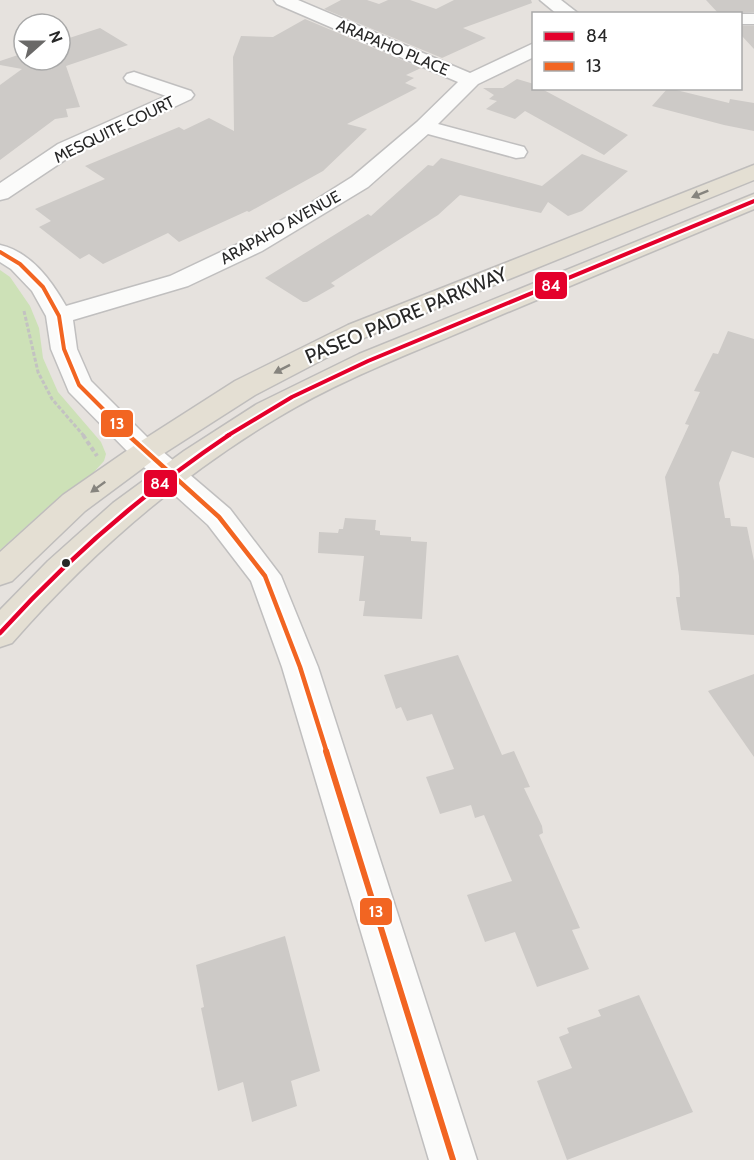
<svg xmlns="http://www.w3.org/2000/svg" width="754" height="1160" font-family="Cabin,sans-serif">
<rect width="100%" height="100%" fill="#e6e2de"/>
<polygon fill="#cde1b7" points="0,270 10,277 30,306 39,328 43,358 58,392 101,442 106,454 104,461 92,474 49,506 0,550"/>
<g fill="#cdcac7">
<polygon points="341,0 367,0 379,4 388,0 410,0 436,9 454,0 531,0 532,3 463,28 486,38 442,58 324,9"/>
<polygon points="706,0 754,0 754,12 719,14"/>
<polygon points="305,19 421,68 406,75 414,78 405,83 417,88 347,124 367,129 323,171 249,212 247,211 179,242 168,233 103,264 89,254 80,259 39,227 51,221 35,209 105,179 85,166 179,127 184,130 209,118 234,131 233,57 241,36 273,37"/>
<polygon points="741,26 754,26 754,49 741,35"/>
<polygon points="100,28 128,45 66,66 80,107 66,109 68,117 55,119 0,160 0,85 22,69 0,65 0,61 24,53 24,60 60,60 60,41"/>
<polygon points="517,79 534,84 534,88 540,88 628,135 604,155 525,111 515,119 486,109 497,101 489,99 494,95 483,88 503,88"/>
<polygon points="668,88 729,103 730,99 754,103 754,131 724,125 652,106"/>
<polygon points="582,154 628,171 582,211 568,216 548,202 541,213 460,195 438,215 331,283 335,286 307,302 303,302 265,278 368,214 371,216 428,165 433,166 441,158 542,186"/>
<polygon points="728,331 754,339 754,458 732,451 719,483 725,518 730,518 731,526 747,527 754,561 754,635 681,630 676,597 680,597 679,576 665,477 689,425 685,424 700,392 694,391 713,353 718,354"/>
<polygon points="345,518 376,520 375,530 380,531 380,535 411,537 411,541 427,542 422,619 363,616 365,601 359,601 364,556 318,553 319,532 338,533 339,529 343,529"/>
<polygon points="458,655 502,755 514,751 530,787 524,788 542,826 543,833 539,835 580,928 572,930 589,969 537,987 515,932 485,942 467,895 512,881 484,815 475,818 471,805 440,814 426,777 454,769 432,714 407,721 401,707 396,709 384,675"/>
<polygon points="754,674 754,757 708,691"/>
<polygon points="285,936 320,1071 291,1081 297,1106 252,1122 243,1082 218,1091 201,1008 204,1007 196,965"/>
<polygon points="639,995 693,1112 567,1160 537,1081 572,1068 559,1037 569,1033 567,1028 601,1016 598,1010"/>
</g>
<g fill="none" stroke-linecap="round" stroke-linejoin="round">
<defs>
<g id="minor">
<path d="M274,0h24l172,73 64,-30v14l-56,27 -40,40 86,23 3,5 -3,5 -8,1 -88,-24 -60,53 -106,64 -74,35 -115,34 4,29 14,32 64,64 75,64 51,67 37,91 159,493h-48l-147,-493 -31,-86 -43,-56 -73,-66 -66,-67 -18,-43 -5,-33 -14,-25 -21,-22 -11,-7v-17c31,7 51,35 66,61l104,-30 74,-35 54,-30 54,-34 65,-55 41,-40 -181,-78z"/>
<polygon points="540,0 561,0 579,14 557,14"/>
<rect x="740" y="14" width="14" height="10"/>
<polygon points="134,72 191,91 194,95 191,99 74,154 8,198 0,200 0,183 58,144 166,96 127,82 124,78 127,74"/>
</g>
<g id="major">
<polygon points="754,165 754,180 366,337 255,395 155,459 85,511 12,581 0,585 0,552 63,495 135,445 235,381 348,325"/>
<path d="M754,194v15c-95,40 -190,79 -284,119 -66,28 -132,53 -193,90 -100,60 -188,137 -265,225l-12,4v-37l48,-49 65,-58 71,-52 73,-47 102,-50z"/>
</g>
</defs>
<use href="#minor" stroke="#c0bfbf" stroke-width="3"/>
<use href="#major" stroke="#bfbdbc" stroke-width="3"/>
<polyline stroke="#c3c2c2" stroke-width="3" stroke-dasharray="4 2" stroke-linecap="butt" points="24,311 38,372 52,399 84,436"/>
<polyline stroke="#c3c2c2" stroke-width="4" stroke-dasharray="4.5 3" stroke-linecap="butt" points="83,435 97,456"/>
<use href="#minor" fill="#fbfbfa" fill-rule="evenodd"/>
<use href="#major" fill="#e4dfd3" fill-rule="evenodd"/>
<defs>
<polyline id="bus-1-far1" points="227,436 292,397 368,361 754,201"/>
<path id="bus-1" d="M0,633c69,-76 144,-141 229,-198"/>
<polyline id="bus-2-far2" points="0,252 20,264 43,287 59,316 64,349 79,385 130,436"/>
<polyline id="bus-2-far1" points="128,435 219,517 265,576 300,667 327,753"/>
<polyline id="bus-2" points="326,751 453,1160"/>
</defs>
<use href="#bus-1-far1" stroke="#fff" stroke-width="8"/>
<use href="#bus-1" stroke="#fff" stroke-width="9"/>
<use href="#bus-2-far2" stroke="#fff" stroke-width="8"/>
<use href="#bus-2-far1" stroke="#fff" stroke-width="9"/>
<use href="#bus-2" stroke="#fff" stroke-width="10"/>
<use href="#bus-1-far1" stroke="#e4002b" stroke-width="4"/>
<use href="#bus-1" stroke="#e4002b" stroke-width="4.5"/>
<use href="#bus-2-far2" stroke="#f26522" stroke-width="4"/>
<use href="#bus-2-far1" stroke="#f26522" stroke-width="4.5"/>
<use href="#bus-2" stroke="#f26522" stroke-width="6"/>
</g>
<defs><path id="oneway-solid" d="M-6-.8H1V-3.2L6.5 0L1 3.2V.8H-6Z" transform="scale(1.5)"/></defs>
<g fill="#86847e">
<use href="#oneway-solid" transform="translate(700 194) rotate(158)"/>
<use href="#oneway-solid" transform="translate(282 369) rotate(153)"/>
<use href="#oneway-solid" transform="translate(98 487) rotate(144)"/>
</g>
<circle fill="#282828" stroke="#fff" stroke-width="2" cx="66" cy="563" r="5"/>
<g text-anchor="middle" stroke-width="4.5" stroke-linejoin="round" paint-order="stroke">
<g font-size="16" fill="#282828" stroke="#fff">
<text transform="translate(393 47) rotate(23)" y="6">ARAPAHO PLACE</text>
<text transform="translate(114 129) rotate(-26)" y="6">MESQUITE COURT</text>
<text transform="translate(280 227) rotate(-29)" y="6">ARAPAHO AVENUE</text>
</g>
<g font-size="20" fill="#282828" stroke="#fff">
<text transform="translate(406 315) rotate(-23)" y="7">PASEO PADRE PARKWAY</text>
</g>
</g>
<g stroke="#fff" stroke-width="2">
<rect x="534" y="271" width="34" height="29" rx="6" fill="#e4002b"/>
<rect x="100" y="409" width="34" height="29" rx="6" fill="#f26522"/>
<rect x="143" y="469" width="35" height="29" rx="6" fill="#e4002b"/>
<rect x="359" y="897" width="34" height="29" rx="6" fill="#f26522"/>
</g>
<g font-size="16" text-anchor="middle" font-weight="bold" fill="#fff">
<text x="551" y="291">84</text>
<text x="117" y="429">13</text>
<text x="160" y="489">84</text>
<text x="376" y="917">13</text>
</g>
<rect x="532" y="12" width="210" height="78" fill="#ffffff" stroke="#a9a9a9" stroke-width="1.5"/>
<rect x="544" y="32" width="30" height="9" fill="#e4002b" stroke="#a9a9a9" stroke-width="1.5"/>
<text x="586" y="42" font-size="18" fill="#282828">84</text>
<rect x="544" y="62" width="30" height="9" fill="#f26522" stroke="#a9a9a9" stroke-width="1.5"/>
<text x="586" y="72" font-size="18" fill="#282828">13</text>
<g transform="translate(42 42) rotate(69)"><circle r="28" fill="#ffffff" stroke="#a9a9a9" stroke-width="1.5"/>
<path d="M0-4.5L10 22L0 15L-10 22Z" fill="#6a6968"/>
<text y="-9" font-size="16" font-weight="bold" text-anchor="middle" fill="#282828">N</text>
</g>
</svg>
